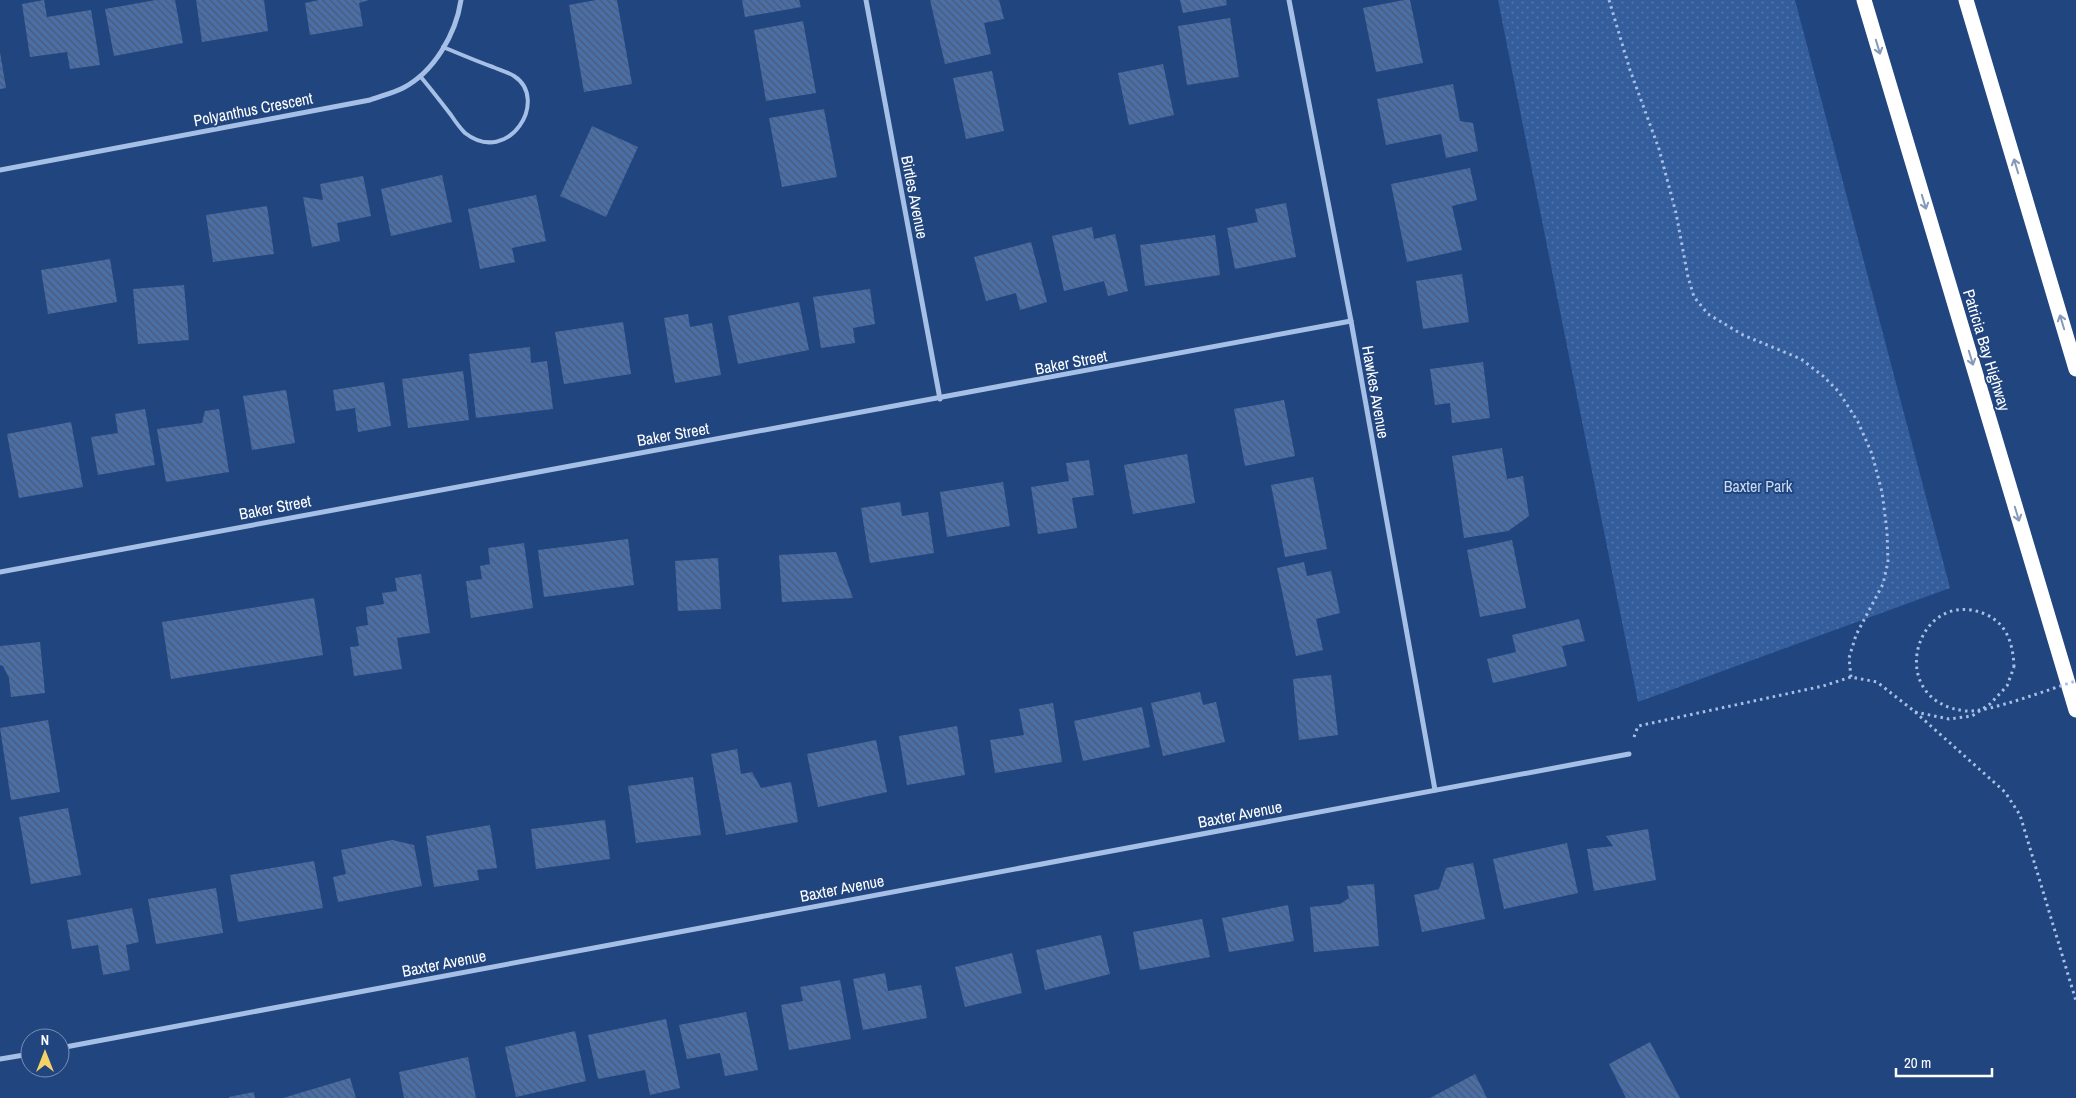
<svg xmlns="http://www.w3.org/2000/svg" width="2076" height="1098" font-family="'Archivo Narrow',sans-serif">
<defs>
<pattern id="park-dots" width="8" height="8" patternUnits="userSpaceOnUse" patternTransform="scale(1.25)"><rect width="8" height="8" fill="#345d9c"/><path d="M2 2h.1M6 6h.1" fill="none" stroke="#5275ab" stroke-width="1.8" stroke-linecap="round"/></pattern>
<pattern id="building-back-hatch" width="6" height="6" patternUnits="userSpaceOnUse" patternTransform="scale(1.25)"><rect width="6" height="6" fill="#4a6ea7"/><path d="M-1 5l2 2M0 0l6 6M5-1l2 2" fill="none" stroke="#4b5a70"/></pattern>
</defs>
<rect width="100%" height="100%" fill="#21457e"/>
<polygon fill="url(#park-dots)" points="1498,0 1795,0 1950,588 1638,702"/>
<g fill="url(#building-back-hatch)">
<polygon points="44,0 47,17 91,10 100,65 70,69 67,52 30,57 22,4"/>
<polygon points="156,0 175,0 183,43 114,56 105,9"/>
<polygon points="196,0 264,0 268,31 202,42"/>
<polygon points="319,0 369,0 359,3 363,26 310,35 305,3"/>
<polygon points="596,0 617,0 632,84 584,92 569,5"/>
<polygon points="742,0 799,0 801,7 745,17"/>
<polygon points="930,0 999,0 1004,19 984,23 991,54 945,64"/>
<polygon points="1180,0 1226,0 1227,5 1183,13"/>
<polygon points="1404,0 1410,0 1423,63 1376,72 1363,8"/>
<polygon points="1230,18 1239,77 1187,85 1178,26"/>
<polygon points="803,21 816,93 766,101 754,30"/>
<polygon points="0,52 6,88 0,89"/>
<polygon points="1163,64 1174,115 1129,125 1118,73"/>
<polygon points="992,71 1004,131 966,139 953,78"/>
<polygon points="1453,84 1460,121 1473,123 1478,151 1446,158 1441,134 1386,145 1377,99"/>
<polygon points="824,109 837,177 782,187 769,118"/>
<polygon points="592,126 638,147 606,217 560,196"/>
<polygon points="1470,168 1477,200 1452,206 1462,250 1407,262 1391,184"/>
<polygon points="442,175 452,222 391,236 381,189"/>
<polygon points="363,176 371,216 337,223 340,241 312,247 303,197 323,200 320,184"/>
<polygon points="536,195 546,241 512,248 515,262 480,269 468,209"/>
<polygon points="1286,203 1296,257 1235,269 1227,228 1258,222 1255,209"/>
<polygon points="267,206 274,254 213,262 206,215"/>
<polygon points="1092,227 1094,239 1115,234 1128,291 1108,296 1104,281 1064,291 1052,236"/>
<polygon points="1215,235 1220,275 1145,286 1140,245"/>
<polygon points="1031,242 1047,302 1020,310 1016,293 986,301 974,257"/>
<polygon points="110,259 117,302 48,314 41,270"/>
<polygon points="1462,274 1469,322 1423,329 1416,281"/>
<polygon points="184,285 189,340 138,344 133,289"/>
<polygon points="870,289 875,324 853,328 855,343 821,348 813,297"/>
<polygon points="799,302 809,350 738,364 728,316"/>
<polygon points="688,314 690,327 712,323 721,375 675,383 664,318"/>
<polygon points="623,322 631,374 564,384 555,332"/>
<polygon points="530,347 531,363 547,361 553,409 476,418 469,354"/>
<polygon points="1483,362 1490,418 1452,423 1450,403 1435,405 1430,369"/>
<polygon points="463,371 469,420 408,428 402,379"/>
<polygon points="384,382 391,426 358,432 355,408 336,411 333,390"/>
<polygon points="286,390 295,443 252,450 243,396"/>
<polygon points="1284,400 1295,456 1245,466 1234,409"/>
<polygon points="145,409 155,465 98,475 91,437 118,433 115,414"/>
<polygon points="219,409 229,472 166,482 157,429 202,423 205,411"/>
<polygon points="71,422 83,487 19,498 7,434"/>
<polygon points="1502,448 1507,479 1523,476 1529,516 1508,531 1464,538 1452,456"/>
<polygon points="1187,454 1195,503 1133,514 1124,465"/>
<polygon points="1089,460 1094,495 1072,498 1077,528 1038,534 1031,487 1069,481 1066,463"/>
<polygon points="1313,477 1327,549 1285,557 1271,485"/>
<polygon points="1003,482 1010,526 947,537 940,492"/>
<polygon points="900,502 902,516 928,512 934,553 870,563 861,508"/>
<polygon points="628,539 634,585 544,597 538,550"/>
<polygon points="1512,540 1526,608 1480,617 1467,550"/>
<polygon points="524,543 533,608 471,618 466,581 482,579 480,566 490,564 488,548"/>
<polygon points="836,552 853,598 782,602 779,555"/>
<polygon points="718,558 721,609 678,611 675,561"/>
<polygon points="1304,562 1307,576 1331,571 1340,613 1316,619 1323,650 1296,656 1277,568"/>
<polygon points="421,574 430,633 397,638 402,669 354,676 350,647 359,646 356,627 368,625 366,607 384,604 382,593 397,591 395,578"/>
<polygon points="314,598 323,655 171,679 162,622"/>
<polygon points="1579,619 1585,641 1562,646 1567,666 1493,683 1487,659 1516,652 1512,635"/>
<polygon points="40,642 45,693 11,697 9,678 3,666 0,665 0,646"/>
<polygon points="1331,675 1338,735 1299,740 1293,679"/>
<polygon points="1200,692 1203,705 1216,702 1225,742 1163,756 1151,703"/>
<polygon points="1053,703 1062,762 995,773 990,740 1024,735 1019,709"/>
<polygon points="1142,707 1150,747 1083,761 1074,721"/>
<polygon points="48,720 60,792 11,800 0,728"/>
<polygon points="957,726 965,775 907,785 899,736"/>
<polygon points="876,740 887,792 818,807 807,754"/>
<polygon points="737,749 741,774 752,772 761,788 791,782 798,822 726,835 711,754"/>
<polygon points="693,777 701,835 636,843 628,786"/>
<polygon points="68,808 81,875 31,884 19,817"/>
<polygon points="605,820 610,859 536,869 531,829"/>
<polygon points="490,825 497,868 477,870 479,880 434,887 426,836"/>
<polygon points="1648,829 1656,880 1594,891 1587,849 1613,846 1606,836"/>
<polygon points="392,840 414,845 422,886 338,902 333,877 346,874 341,850"/>
<polygon points="1567,843 1578,893 1504,909 1493,859"/>
<polygon points="314,861 323,908 238,922 230,875"/>
<polygon points="1473,863 1485,919 1422,932 1414,895 1439,889 1446,868"/>
<polygon points="1374,884 1379,946 1314,952 1310,907 1340,904 1349,898 1347,886"/>
<polygon points="216,888 223,933 156,944 148,899"/>
<polygon points="1288,905 1294,941 1229,952 1222,918"/>
<polygon points="132,908 139,942 126,945 130,970 103,975 98,945 72,949 67,920"/>
<polygon points="1202,919 1210,957 1140,970 1133,932"/>
<polygon points="1101,935 1110,974 1045,990 1036,950"/>
<polygon points="1012,953 1022,993 965,1007 955,967"/>
<polygon points="885,973 888,991 921,985 927,1018 863,1030 853,979"/>
<polygon points="840,980 851,1039 789,1050 781,1005 803,1001 800,987"/>
<polygon points="746,1012 758,1070 725,1076 720,1053 687,1059 679,1025"/>
<polygon points="666,1019 680,1088 650,1095 645,1070 598,1079 588,1035"/>
<polygon points="575,1031 586,1081 516,1097 505,1047"/>
<polygon points="1650,1042 1680,1098 1626,1098 1609,1064"/>
<polygon points="468,1057 476,1098 404,1098 399,1072"/>
<polygon points="1475,1074 1487,1098 1430,1098"/>
<polygon points="350,1078 356,1098 283,1098"/>
<polygon points="254,1092 255,1098 229,1098 229,1097"/>
</g>
<g fill="none" stroke-linecap="round" stroke-linejoin="round">
<g stroke="#a6bfe7" stroke-width="3" stroke-dasharray="2.5 4" stroke-linecap="butt">
<polyline points="1609,0 1630,70 1659,149 1676,213 1688,277 1694,297 1708,314 1743,335 1801,359 1823,376 1839,392 1858,422 1872,454 1882,492 1887,531 1888,562 1883,584 1856,635 1849,658 1851,677"/>
<polyline points="1915,712 1949,719 1972,716 1990,704 2007,686 2014,667"/>
<polyline points="1634,737 1638,726 1823,686 1851,677 1877,682 1914,711 2005,792 2020,815 2076,1001"/>
</g>
<path stroke="#a6bfe7" stroke-width="4" d="M420,76c11,13 21,26 31,39 4,6 9,13 14,18 44,34 85,-34 49,-57 -6,-4 -14,-6 -21,-9 -17,-6 -33,-13 -50,-20"/>
<g stroke="#a6bfe7" stroke-width="5">
<polyline points="866,0 940,399"/>
<polyline points="1289,0 1351,321 1435,790"/>
<path d="M0,170l370,-70c11,-4 23,-7 33,-12 31,-16 53,-54 58,-88"/>
<path d="M0,572c450,-85 901,-165 1351,-251"/>
<polyline points="60,1048 1629,754"/>
<polyline points="0,1059 30,1054"/>
</g>
<g stroke="#fff" stroke-width="15">
<polyline points="1864,0 2076,710"/>
<polyline points="1966,0 2076,369"/>
</g>
<path stroke="#a6bfe7" stroke-width="3" stroke-dasharray="2.5 4" stroke-linecap="butt" d="M2014,667c-1,-22 -6,-43 -29,-53 -69,-29 -103,88 -19,97 22,2 86,-23 110,-30"/>
</g>
<defs><path id="oneway-shaft" d="M-6 0H5M1.5-3L5.5 0L1.5 3" fill="none" stroke-width="1.6" stroke-linecap="round" stroke-linejoin="round" transform="scale(1.25)"/></defs>
<g stroke="#8599b8">
<use href="#oneway-shaft" transform="translate(1878 47) rotate(73)"/>
<use href="#oneway-shaft" transform="translate(2016 166) rotate(-107)"/>
<use href="#oneway-shaft" transform="translate(1924 202) rotate(73)"/>
<use href="#oneway-shaft" transform="translate(2062 322) rotate(-107)"/>
<use href="#oneway-shaft" transform="translate(1971 358) rotate(73)"/>
<use href="#oneway-shaft" transform="translate(2017 514) rotate(73)"/>
</g>
<g text-anchor="middle" stroke-width="4" stroke-linejoin="round" paint-order="stroke">
<g font-size="16" fill="#fff" stroke="#21457e">
<text transform="translate(253 109) rotate(-11)" y="6">Polyanthus Crescent</text>
<text transform="translate(915 197) rotate(79)" y="6">Birtles Avenue</text>
<text transform="translate(1987 350) rotate(73)" y="6">Patricia Bay Highway</text>
<text transform="translate(1071 362) rotate(-11)" y="6">Baker Street</text>
<text transform="translate(1376 392) rotate(80)" y="6">Hawkes Avenue</text>
<text transform="translate(673 434) rotate(-10)" y="6">Baker Street</text>
<text transform="translate(275 507) rotate(-11)" y="6">Baker Street</text>
<text transform="translate(1240 814) rotate(-11)" y="6">Baxter Avenue</text>
<text transform="translate(842 888) rotate(-11)" y="6">Baxter Avenue</text>
<text transform="translate(444 963) rotate(-11)" y="6">Baxter Avenue</text>
</g>
<g font-size="16" fill="#c9dbf5" stroke="#21457e">
<text x="1758" y="492">Baxter Park</text>
</g>
</g>
<g transform="translate(45 1053)"><circle r="24" fill="#21457e" stroke="#7a8fb2"/>
<path d="M0-4L9 19L0 12L-9 19Z" fill="#f3d267"/>
<text y="-8" font-size="14" font-weight="bold" text-anchor="middle" fill="#ffffff">N</text>
</g>
<path d="M1896 1068v8h96v-8" fill="none" stroke="#ffffff" stroke-width="2.5"/>
<text x="1904" y="1068" font-size="15" fill="#ffffff" stroke="#21457e" stroke-width="4" paint-order="stroke">20 m</text>
</svg>
